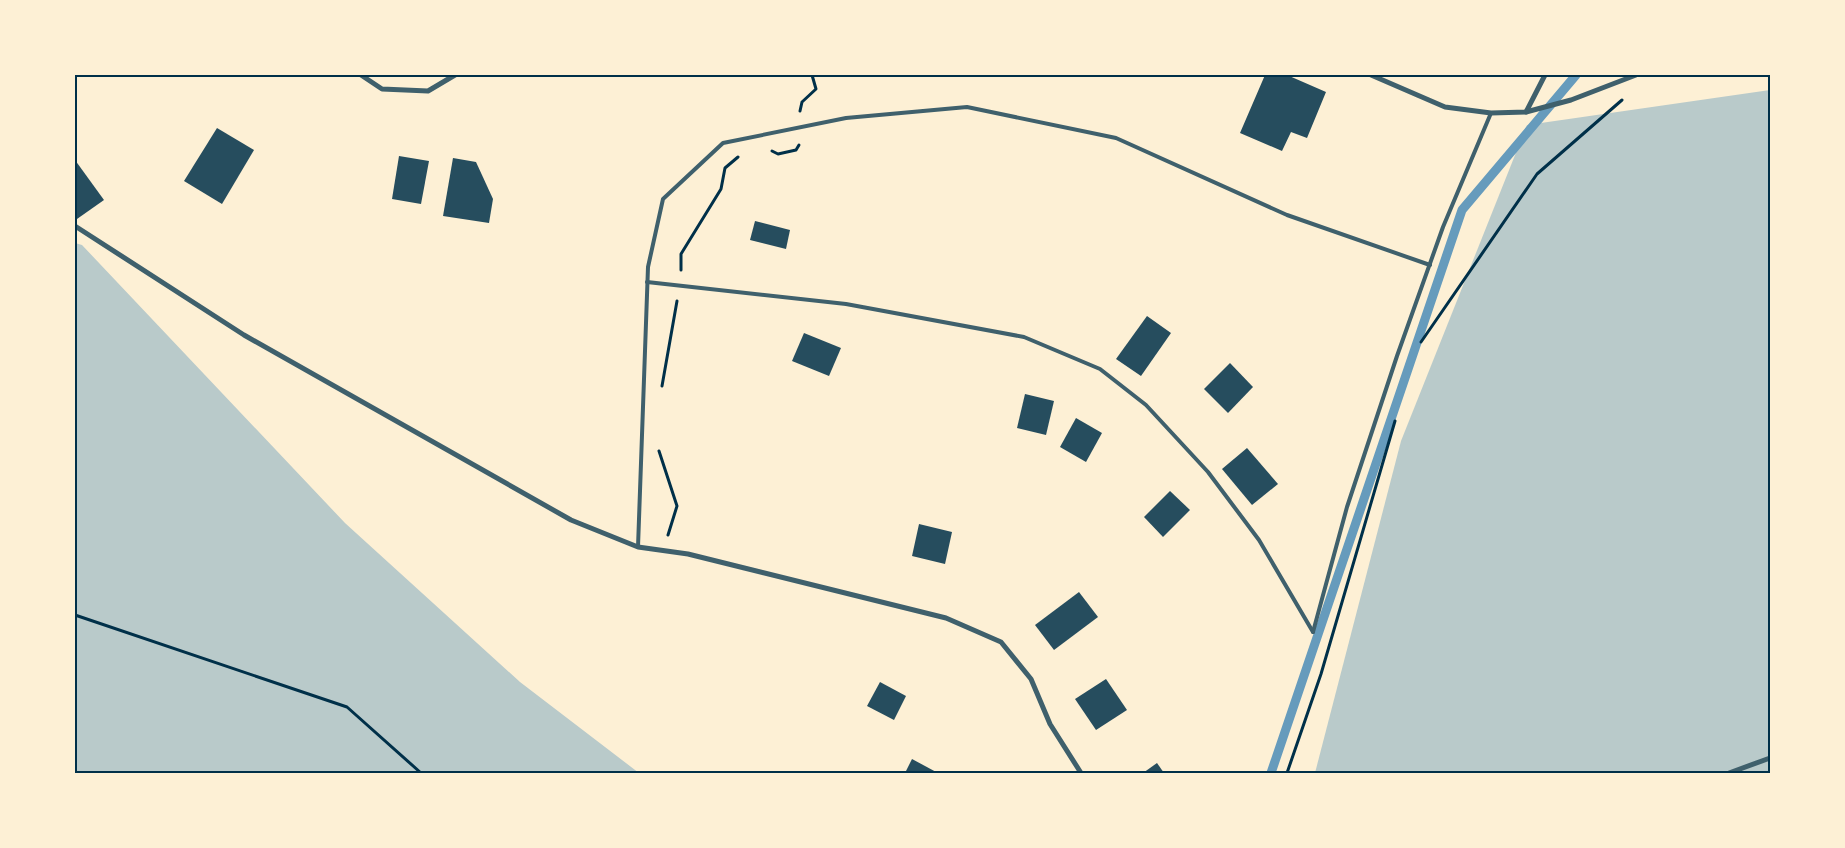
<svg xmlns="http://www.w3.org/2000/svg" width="1845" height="848" font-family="Raleway,sans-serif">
<rect width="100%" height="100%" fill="#fdf0d5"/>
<g fill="#b9caca">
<polygon points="1770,90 1770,773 1315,773 1401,441 1527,125"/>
<polygon points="75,243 82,245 345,523 520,682 639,773 75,773"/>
</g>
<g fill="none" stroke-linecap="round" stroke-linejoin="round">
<polyline stroke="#669bbc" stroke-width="9" points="1271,773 1462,210 1576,75"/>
</g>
<g fill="#264d5e">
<polygon points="1265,75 1287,75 1326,92 1307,138 1291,132 1282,151 1240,133"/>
<polygon points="217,128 254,150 222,204 184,181"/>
<polygon points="399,156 429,161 421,204 392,199"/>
<polygon points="453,158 476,162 493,199 489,223 443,216"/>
<polygon points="75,160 104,200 77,219 75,216"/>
<polygon points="755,221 790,230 786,249 750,240"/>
<polygon points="1147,316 1171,333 1141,376 1116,359"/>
<polygon points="804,333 841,348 829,376 792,361"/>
<polygon points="1230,363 1253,387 1228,413 1204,389"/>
<polygon points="1025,394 1054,401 1046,435 1017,428"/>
<polygon points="1076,418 1102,433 1086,462 1060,447"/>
<polygon points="1247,448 1278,484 1252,505 1222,469"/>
<polygon points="1170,491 1190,510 1163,537 1144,517"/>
<polygon points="919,524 952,532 945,564 912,556"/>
<polygon points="1079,592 1098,617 1054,650 1035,625"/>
<polygon points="1106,679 1127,710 1096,730 1075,699"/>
<polygon points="880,682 906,696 894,720 867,706"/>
<polygon points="912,759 938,773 905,773"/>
<polygon points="1157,763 1164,773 1143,773"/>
</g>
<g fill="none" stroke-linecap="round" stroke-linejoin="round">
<g stroke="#003049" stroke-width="3">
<polyline points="800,111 802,102 816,89 812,75"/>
<polyline points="772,151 778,154 796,150 799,145"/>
<polyline points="681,270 681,254 721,189 725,168 738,157"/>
<polyline points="1421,342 1537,174 1622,100"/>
<polyline points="662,386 677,301"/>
<polyline points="659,451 677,506 668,535"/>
<polyline points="75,615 347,707 421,773"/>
<polyline points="1287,773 1321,674 1395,421"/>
</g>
<g stroke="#3f606c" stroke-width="4">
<polyline points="647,282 846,304 1024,337 1100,369 1146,405 1208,472 1259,540 1313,632"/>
<polyline points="638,547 648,267 663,199 723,143 846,118 967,107 1116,138 1287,215 1430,265"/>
<polyline points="1313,632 1347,507 1397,356 1443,227 1491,113"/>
</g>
<g stroke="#3f606c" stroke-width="5">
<polyline points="361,75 382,89 428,91 455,75"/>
<polyline points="1371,75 1445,107 1491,113 1526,112 1571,100 1636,75"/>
<polyline points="1526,112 1545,75"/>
<polyline points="75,226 244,335 571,520 638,547 688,554 946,618 1001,642 1031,679 1050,724 1081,773"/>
<polyline points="1729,773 1770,758"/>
</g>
</g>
<rect width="1845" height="848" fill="none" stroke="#fdf0d5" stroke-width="152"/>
<rect x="76" y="76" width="1693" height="696" fill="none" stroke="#003049" stroke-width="2"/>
</svg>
